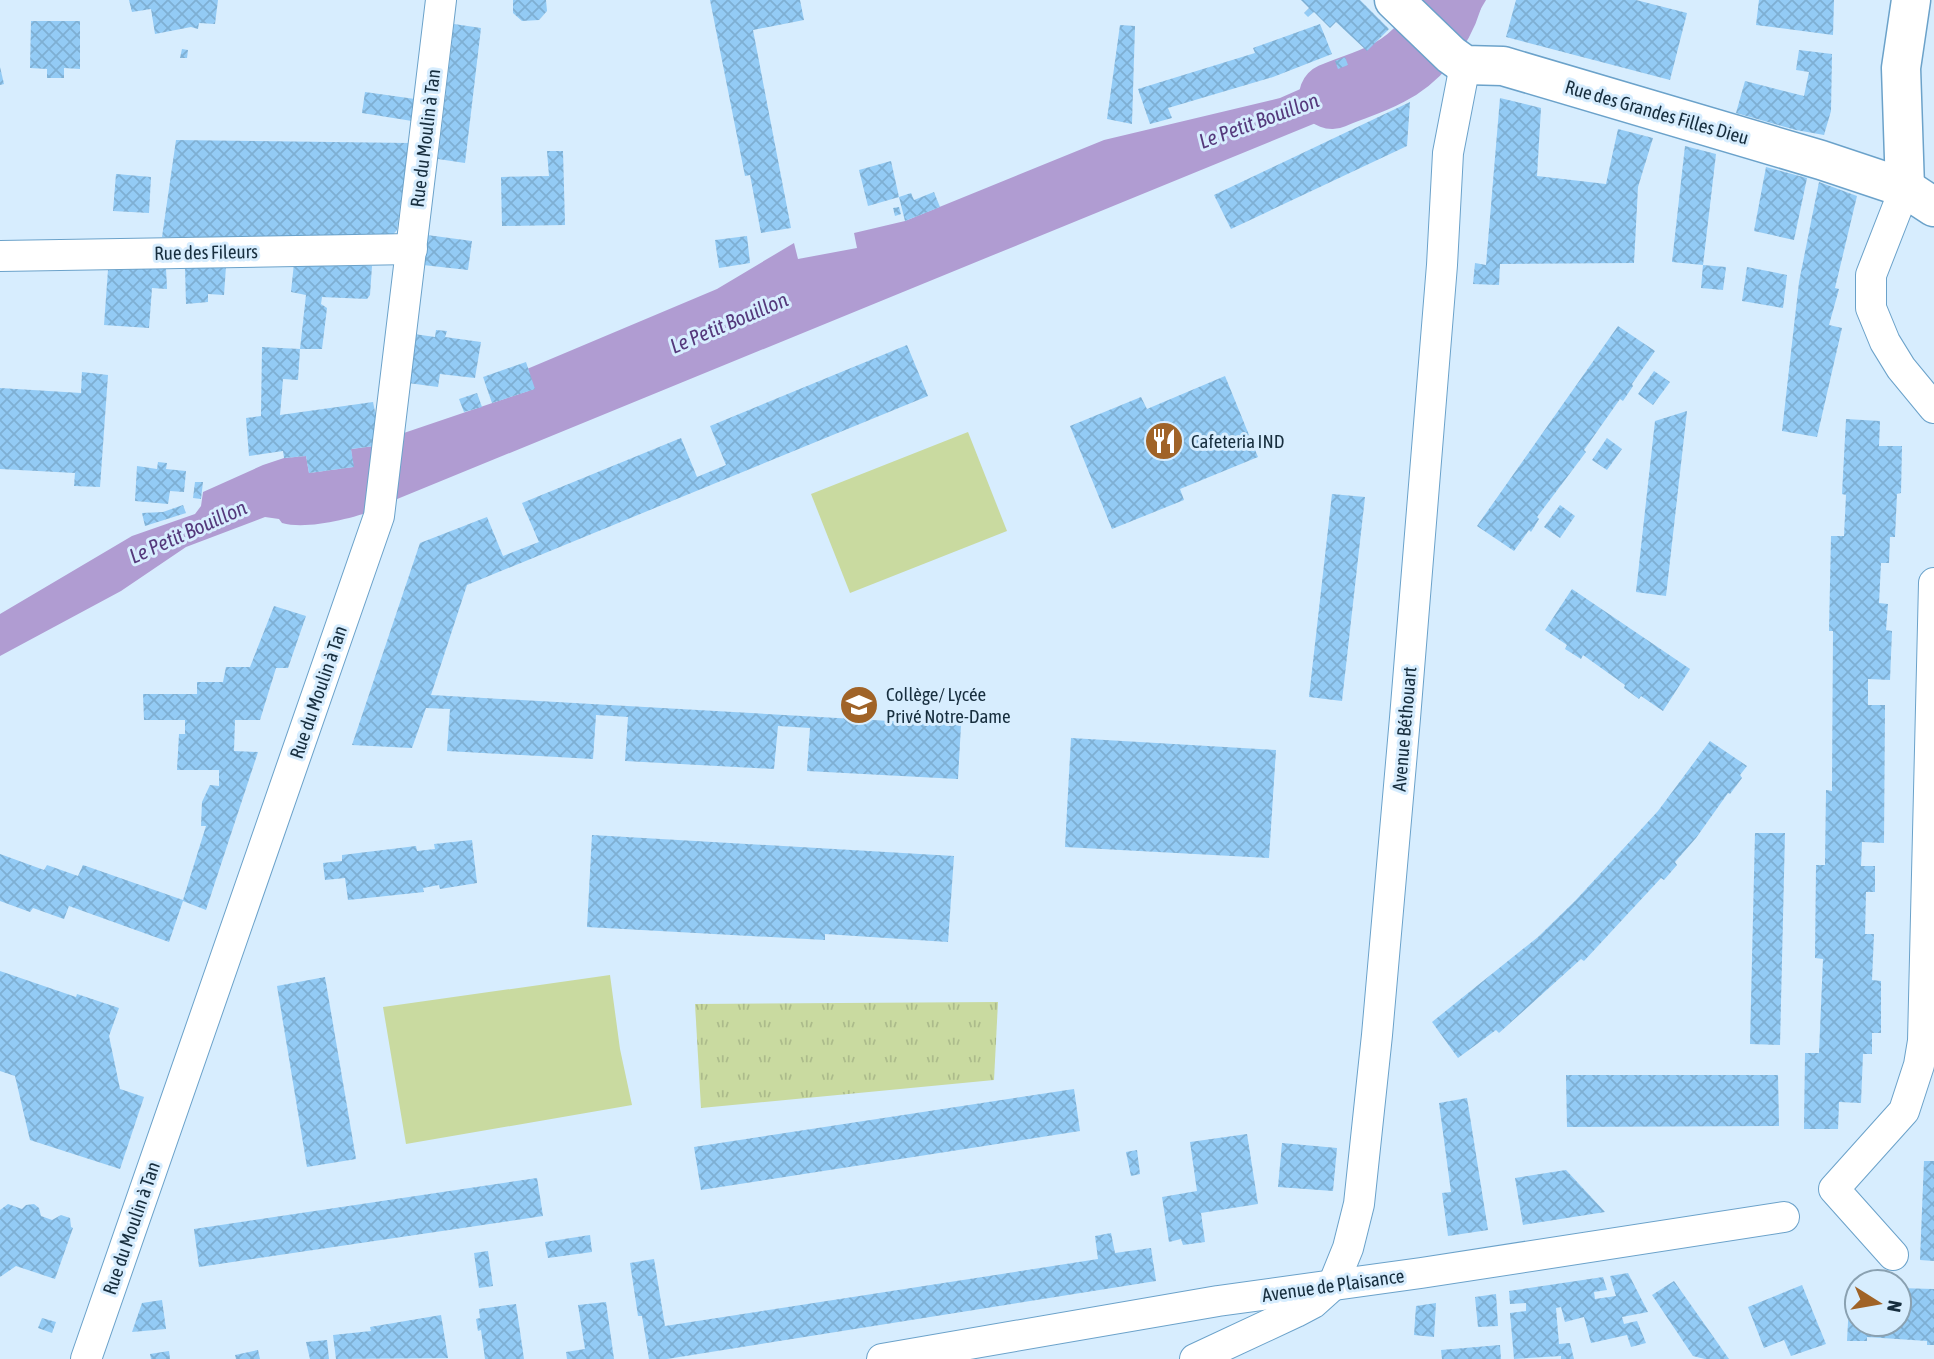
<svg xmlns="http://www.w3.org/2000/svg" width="1934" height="1359" font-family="'Asap Condensed',sans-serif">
<defs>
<pattern id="grass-tufts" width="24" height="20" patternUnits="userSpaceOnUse" patternTransform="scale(1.75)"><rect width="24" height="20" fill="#c9daa0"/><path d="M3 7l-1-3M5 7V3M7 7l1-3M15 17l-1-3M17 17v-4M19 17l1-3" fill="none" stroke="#acbb8b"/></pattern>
<pattern id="building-cross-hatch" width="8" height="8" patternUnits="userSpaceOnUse" patternTransform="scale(1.75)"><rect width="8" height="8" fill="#93cbf5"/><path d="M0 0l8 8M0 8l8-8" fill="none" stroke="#7eafd3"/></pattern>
</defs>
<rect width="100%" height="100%" fill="#d7edfe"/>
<polygon fill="url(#grass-tufts)" points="998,1002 994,1080 701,1108 695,1004"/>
<g fill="#c9daa0">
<polygon points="968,432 1007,531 850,593 811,494"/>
<polygon points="610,975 620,1049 632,1105 406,1144 383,1007"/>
</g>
<g fill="#b09cd2">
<polygon points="1424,0 1486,0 1463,39"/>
<polygon points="1397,34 1432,79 1411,90 1411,84 385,504 395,436 534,389 527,369 717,289 794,243 798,259 857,248 854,233 905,221 1104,140 1280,98 1373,57"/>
<path d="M382,445l-7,65c-25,9 -69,20 -93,13l-3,-4 -14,-2 -79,30 -65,44 -121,65v-42l132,-78 63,-22 6,-8 2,-14 60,-27 21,-7 22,-2 3,17 44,-6 -2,-18z"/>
</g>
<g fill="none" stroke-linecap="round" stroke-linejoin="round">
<path stroke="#b09cd2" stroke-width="66" d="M1332,96c18,-8 38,-13 56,-23 28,-14 52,-43 61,-73"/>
</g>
<g fill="url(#building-cross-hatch)">
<polygon points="129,0 218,0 215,24 199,23 198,29 191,27 155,34 151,9 132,12"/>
<polygon points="513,0 546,0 547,11 539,20 522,21 513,13"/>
<polygon points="710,0 800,0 804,20 753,30 791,228 761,233 750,175 745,176"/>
<polygon points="1301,0 1360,0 1389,29 1367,51 1336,22 1330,28 1314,12 1308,17 1304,13 1309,8"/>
<polygon points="1516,0 1636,0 1687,13 1670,80 1506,37"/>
<polygon points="1759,0 1834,0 1833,35 1756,25"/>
<polygon points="31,21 80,21 80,69 64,68 64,78 47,78 47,69 30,68"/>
<polygon points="454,24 481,28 465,163 438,159"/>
<polygon points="1320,24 1332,54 1273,77 1168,108 1172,118 1150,124 1138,89 1255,53 1253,48"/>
<polygon points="1120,25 1135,26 1132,124 1107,119"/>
<polygon points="182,49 188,50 187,58 180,58"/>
<polygon points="1799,50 1832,54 1831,111 1824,135 1796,130 1736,113 1745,81 1804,96 1809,72 1796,70"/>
<polygon points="1345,57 1348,65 1338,69 1335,61"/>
<polygon points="0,67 4,84 0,85"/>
<polygon points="365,92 415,99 412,121 362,113"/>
<polygon points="1500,98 1541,108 1537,176 1606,184 1618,129 1653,138 1638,187 1634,263 1500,264 1499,285 1473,284 1475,263 1486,265"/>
<polygon points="1410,102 1407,146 1231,229 1214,195"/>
<polygon points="176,140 409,143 397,230 389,239 162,237"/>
<polygon points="1685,146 1716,154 1703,265 1672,262"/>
<polygon points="547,151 563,151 565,225 502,226 501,177 549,176"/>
<polygon points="891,161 899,197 868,206 859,170"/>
<polygon points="1766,167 1807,178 1794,240 1754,231"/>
<polygon points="116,174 151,177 149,213 113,211"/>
<polygon points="1819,182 1857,196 1835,288 1839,289 1829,325 1842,328 1817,437 1782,431 1799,282"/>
<polygon points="934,192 940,207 905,221 899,197 911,193 914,200"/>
<polygon points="899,207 901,214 895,216 893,208"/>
<polygon points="427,235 472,241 468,270 423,265"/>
<polygon points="747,236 750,263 719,268 715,240"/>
<polygon points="294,263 372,266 370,295 367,299 322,297 321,304 327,308 322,349 300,349 306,295 291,292"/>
<polygon points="1703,265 1726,267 1723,290 1701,288"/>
<polygon points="226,266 224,295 208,294 208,302 186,304 185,267"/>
<polygon points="1747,267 1787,275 1783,308 1742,301"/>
<polygon points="166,268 167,289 152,288 149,328 104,325 108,270"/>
<polygon points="1618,326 1655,351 1632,384 1633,386 1623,401 1620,399 1584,450 1586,452 1537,517 1539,519 1531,532 1529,530 1514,551 1477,526"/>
<polygon points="436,330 447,331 445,337 481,342 475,378 440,374 438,387 408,383 414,334 435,337"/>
<polygon points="907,345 928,396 467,585 431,695 961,725 958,779 807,771 810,728 778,726 774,769 625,761 628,717 596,715 593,759 447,751 450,709 426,708 412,748 352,745 420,543 487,517 503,556 539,542 522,503 681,438 697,477 726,465 710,426"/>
<polygon points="262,347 300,349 298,380 283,379 280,415 373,402 382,445 351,449 354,467 309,473 306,456 284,458 283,451 249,456 246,418 261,416"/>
<polygon points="526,362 535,389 492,403 483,377"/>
<polygon points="1654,371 1670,382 1653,405 1638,394"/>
<polygon points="82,372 108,375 100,487 74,486 75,473 0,469 0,388 81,393"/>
<polygon points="1225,376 1258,457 1180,489 1184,500 1112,529 1070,426 1141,397 1147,409"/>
<polygon points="477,393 482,407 464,412 459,399"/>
<polygon points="1687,411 1666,596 1636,592 1655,421"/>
<polygon points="1846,419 1880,421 1879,446 1902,446 1901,493 1897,494 1895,537 1890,537 1889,563 1881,563 1879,603 1888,604 1886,630 1892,631 1890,680 1868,679 1868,705 1885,705 1884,843 1862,842 1861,866 1875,866 1875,892 1866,892 1865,934 1874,934 1872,980 1881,981 1881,1033 1872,1033 1872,1054 1863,1054 1861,1103 1839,1102 1838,1129 1804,1129 1805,1053 1819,1053 1823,959 1815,958 1816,865 1825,865 1826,790 1832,791 1833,631 1829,631 1831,536 1844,536 1846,495 1842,494"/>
<polygon points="1607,438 1622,449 1607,470 1592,460"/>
<polygon points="158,462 167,463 166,469 186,471 184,492 170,491 168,504 135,501 137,466 157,469"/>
<polygon points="195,482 203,482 201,499 193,498"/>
<polygon points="1332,494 1365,497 1342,701 1309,697"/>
<polygon points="183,505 186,513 145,526 142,513 163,512"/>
<polygon points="1560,505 1575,516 1560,538 1544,527"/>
<polygon points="1572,589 1690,669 1663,711 1641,696 1639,699 1624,688 1625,685 1583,655 1581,659 1565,649 1567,645 1545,630"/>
<polygon points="274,606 306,616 288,668 276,668 260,720 235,720 234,751 258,752 206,910 183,901 169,942 69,906 64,919 33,908 30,912 0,901 0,854 44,870 47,865 78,876 83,865 183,900 206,826 201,826 202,802 210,785 219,786 219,770 177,770 179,734 185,734 185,720 144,720 143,694 197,694 197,682 223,682 226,667 250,667"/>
<polygon points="1071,738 1276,750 1269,858 1065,847"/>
<polygon points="1710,741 1747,766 1740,775 1742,778 1730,794 1728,793 1696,838 1675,862 1677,865 1664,880 1661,878 1584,961 1581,959 1499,1033 1496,1030 1458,1058 1432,1022 1538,937 1575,901 1658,811"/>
<polygon points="1755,833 1785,833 1780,1045 1750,1044"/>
<polygon points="592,835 954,856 948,942 825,934 825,940 587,927"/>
<polygon points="472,840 477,883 440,889 439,885 423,888 424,892 348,900 345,878 325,880 323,863 342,861 342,855 416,846 417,851 435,849 434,844"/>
<polygon points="0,971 76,997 77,994 119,1008 109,1036 120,1089 144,1097 120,1169 30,1140 15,1076 0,1071"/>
<polygon points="325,977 356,1159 307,1167 277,986"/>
<polygon points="1566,1075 1778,1075 1779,1126 1567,1127"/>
<polygon points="1074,1089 1080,1131 701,1190 694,1147"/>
<polygon points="1467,1098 1488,1230 1448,1236 1442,1193 1451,1192 1439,1103"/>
<polygon points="1247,1134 1258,1204 1201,1213 1205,1242 1183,1245 1181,1239 1169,1242 1162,1197 1197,1191 1190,1142"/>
<polygon points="1282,1143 1337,1148 1333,1191 1278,1187"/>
<polygon points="1137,1150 1140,1174 1131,1176 1126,1152"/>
<polygon points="1924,1161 1934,1161 1934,1261 1920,1260"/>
<polygon points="1566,1170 1605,1212 1523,1225 1515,1178"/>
<polygon points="537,1178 543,1216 199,1267 194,1229"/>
<polygon points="8,1204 22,1209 26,1205 34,1204 39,1208 41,1216 52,1220 61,1215 70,1218 71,1227 73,1228 55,1279 16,1266 0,1277 0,1210"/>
<polygon points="1111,1233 1115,1253 1151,1248 1156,1281 667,1359 649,1359 642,1316 638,1316 630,1263 654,1259 665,1326 1098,1259 1095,1236"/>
<polygon points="590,1235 592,1252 548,1258 545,1242"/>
<polygon points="488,1251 493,1286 479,1288 474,1253"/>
<polygon points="1628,1273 1648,1312 1622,1317 1624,1324 1637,1321 1646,1343 1631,1347 1627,1335 1591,1343 1584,1317 1565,1322 1561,1307 1556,1308 1559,1344 1570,1343 1574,1359 1561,1359 1561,1356 1514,1359 1510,1313 1526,1311 1526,1303 1510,1304 1509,1291 1603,1277 1607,1290 1594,1292 1595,1299 1616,1296 1610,1276"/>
<polygon points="1674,1281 1729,1359 1705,1359 1693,1356 1652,1295"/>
<polygon points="1802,1285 1826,1344 1791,1356 1784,1340 1764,1348 1748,1307"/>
<polygon points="1850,1285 1857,1285 1857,1324 1899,1324 1899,1288 1934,1289 1934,1345 1927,1345 1927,1341 1867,1337 1867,1341 1847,1341"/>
<polygon points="1496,1294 1498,1326 1478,1327 1475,1297"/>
<polygon points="162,1300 166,1329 132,1332 142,1303"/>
<polygon points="606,1302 614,1359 567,1359 566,1352 585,1349 578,1305"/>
<polygon points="1436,1303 1434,1337 1414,1335 1416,1306"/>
<polygon points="516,1304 524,1359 485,1359 481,1330 478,1331 476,1319 480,1318 479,1309"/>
<polygon points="441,1315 448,1358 336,1359 333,1335 371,1331 370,1327"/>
<polygon points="42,1318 56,1322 52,1333 38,1328"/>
<polygon points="327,1340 329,1359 310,1359 306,1342"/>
<polygon points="1500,1345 1501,1359 1442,1359 1441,1350"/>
<polygon points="258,1350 260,1359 236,1359 235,1355"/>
<polygon points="169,1351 170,1359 151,1359 150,1354"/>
</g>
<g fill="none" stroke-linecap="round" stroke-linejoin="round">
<defs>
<g id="street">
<polyline points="1905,188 1871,275 1871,308 1885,342 1901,368 1934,408"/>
<polyline points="0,256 412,249"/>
<polyline points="1893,1255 1834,1189 1904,1111 1919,1065 1923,1041 1934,583"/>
<polyline points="86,1359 379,516 441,0"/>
<polyline points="882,1359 1218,1301 1421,1273 1784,1217"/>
<polyline points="1195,1359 1296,1312 1313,1303 1333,1285 1348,1248 1359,1204 1377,1035 1405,718 1442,265 1448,153 1465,65"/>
</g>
<g id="secondary">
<polyline points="1394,0 1451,55 1465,65 1503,66 1821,160 1905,188 1934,207"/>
<polyline points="1905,188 1901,68 1911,0"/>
</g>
</defs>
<use href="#street" stroke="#6ba2ca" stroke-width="32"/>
<use href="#secondary" stroke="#6ba2ca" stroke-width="41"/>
<use href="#street" stroke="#fff" stroke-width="30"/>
<use href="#secondary" stroke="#fff" stroke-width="38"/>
</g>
<defs>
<symbol id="restaurant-disc" viewBox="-11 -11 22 22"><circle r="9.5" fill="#a06327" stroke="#d7edfe"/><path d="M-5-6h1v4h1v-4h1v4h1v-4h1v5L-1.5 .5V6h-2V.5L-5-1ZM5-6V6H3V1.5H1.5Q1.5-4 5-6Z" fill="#fff"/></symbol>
<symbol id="school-disc" viewBox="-11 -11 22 22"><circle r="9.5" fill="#a06327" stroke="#d7edfe"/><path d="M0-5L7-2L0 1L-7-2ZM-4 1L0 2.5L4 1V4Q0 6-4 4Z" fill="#fff"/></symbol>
</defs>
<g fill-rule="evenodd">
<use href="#restaurant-disc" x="1142" y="419" width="44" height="44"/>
<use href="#school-disc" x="837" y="683" width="44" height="44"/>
</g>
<g text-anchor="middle" stroke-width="6" stroke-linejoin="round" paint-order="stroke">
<g font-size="19" fill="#172e3e" stroke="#d7edfe">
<text transform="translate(1657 112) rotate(16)" y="7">Rue des Grandes Filles Dieu</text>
<text transform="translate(425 138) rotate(-83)" y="7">Rue du Moulin à Tan</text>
<text transform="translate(206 252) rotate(-1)" y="7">Rue des Fileurs</text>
<text transform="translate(318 692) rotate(-71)" y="7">Rue du Moulin à Tan</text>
<text transform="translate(1404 729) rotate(-85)" y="7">Avenue Béthouart</text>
<text transform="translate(131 1228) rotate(-71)" y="7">Rue du Moulin à Tan</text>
<text transform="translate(1333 1285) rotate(-8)" y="7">Avenue de Plaisance</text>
</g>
<g font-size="19" fill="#172e3e" stroke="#d7edfe" text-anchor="start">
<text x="1191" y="448">Cafeteria IND</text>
<text x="886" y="701">Collège/ Lycée<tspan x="886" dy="22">Privé Notre-Dame</tspan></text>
</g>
<g font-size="21" font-style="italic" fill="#55397c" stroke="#d7edfe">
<text transform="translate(1259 121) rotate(-20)" y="7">Le Petit Bouillon</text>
<text transform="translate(729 323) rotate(-23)" y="7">Le Petit Bouillon</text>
<text transform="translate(188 532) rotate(-24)" y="7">Le Petit Bouillon</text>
</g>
</g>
<g transform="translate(1878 1303) rotate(101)"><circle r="33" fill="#d7edfe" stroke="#8aa1b1" stroke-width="2"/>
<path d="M0-5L12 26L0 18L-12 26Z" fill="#a06327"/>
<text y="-10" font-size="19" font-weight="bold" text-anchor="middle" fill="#172e3e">N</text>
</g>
</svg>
